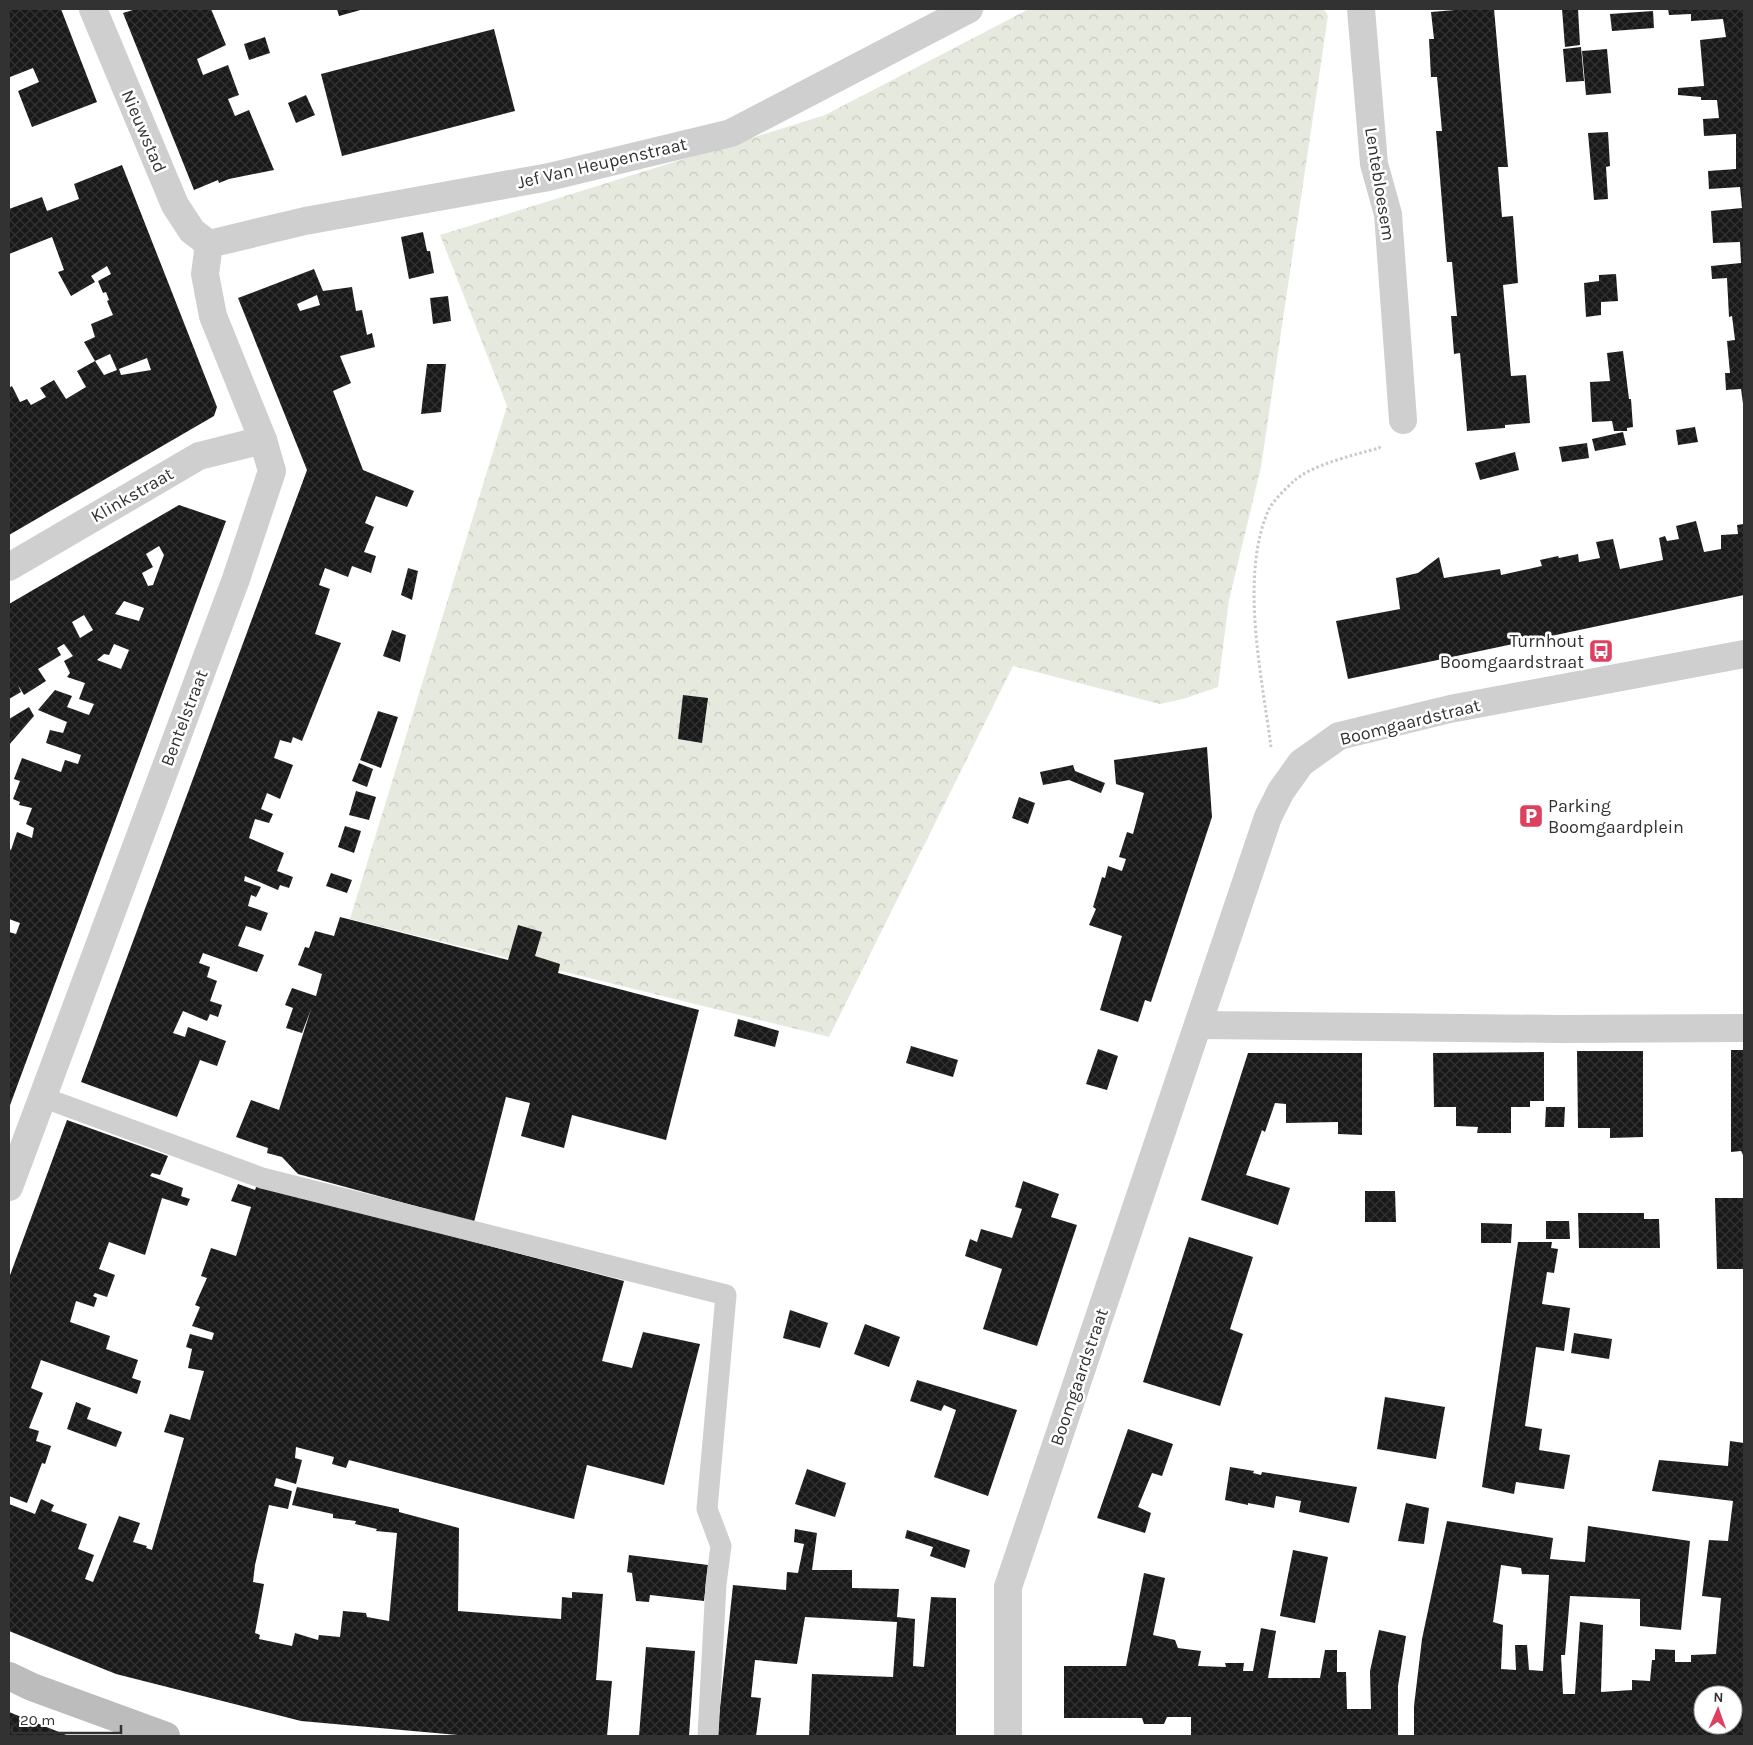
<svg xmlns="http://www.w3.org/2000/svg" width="1753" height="1745" font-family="Karla,sans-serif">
<defs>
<pattern id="forest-crowns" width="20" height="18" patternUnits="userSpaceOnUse" patternTransform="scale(1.25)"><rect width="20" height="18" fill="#e6eade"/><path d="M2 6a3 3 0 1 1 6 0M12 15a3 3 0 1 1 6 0" fill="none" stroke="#c6c9bf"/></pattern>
<pattern id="building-cross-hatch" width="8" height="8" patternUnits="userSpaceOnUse" patternTransform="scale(1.25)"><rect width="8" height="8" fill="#191919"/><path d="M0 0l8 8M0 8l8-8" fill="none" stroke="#323232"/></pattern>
</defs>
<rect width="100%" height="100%" fill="#fff"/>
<polygon fill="url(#forest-crowns)" points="1029,9 1324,9 1328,16 1261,467 1229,600 1218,687 1183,699 1160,704 1013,666 829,1037 350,919 507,406 440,235 825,115"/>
<g fill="url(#building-cross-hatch)" fill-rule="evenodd">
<polygon points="9,9 61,9 97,102 32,127 18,91 39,82 33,68 10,77"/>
<polygon points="136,9 211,9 226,45 197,59 203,75 228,65 239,95 228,99 235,116 249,110 274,170 229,179 219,183 218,180 194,190 123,13"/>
<polygon points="337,9 364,9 339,16"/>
<polygon points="1467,9 1494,9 1508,167 1498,167 1502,217 1513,216 1518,283 1503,285 1511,376 1526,375 1530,423 1505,425 1505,428 1467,431 1460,353 1454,354 1451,316 1457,316 1452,262 1447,262 1436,131 1442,131 1437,77 1431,77 1429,39 1434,39 1431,12"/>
<polygon points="1562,9 1578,9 1580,45 1565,47"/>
<polygon points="1668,9 1744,9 1744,411 1741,389 1726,390 1725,373 1730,373 1727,341 1735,340 1732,316 1729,317 1727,278 1712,279 1711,266 1741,263 1740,242 1713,243 1711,211 1742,208 1740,187 1709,189 1708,171 1736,169 1736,134 1704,136 1703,119 1719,118 1717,100 1701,100 1701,97 1678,95 1678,88 1704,86 1700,40 1726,37 1723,19 1691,21 1691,14 1669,15"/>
<polygon points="1653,11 1654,28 1612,31 1610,14"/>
<polygon points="494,29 515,111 342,156 321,74"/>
<polygon points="265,37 270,53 249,60 244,44"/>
<polygon points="1581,47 1584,81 1566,82 1563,49"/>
<polygon points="1607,49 1611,93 1586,95 1582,51"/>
<polygon points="306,95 315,115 296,123 288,103"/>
<polygon points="1608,132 1610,166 1606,167 1608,199 1594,200 1588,133"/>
<path d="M122,165l95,242 -3,9 -205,119v-147l3,-2 8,16 7,-3 4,6 15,-8 -6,-9 14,-8 12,19 20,-12 -9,-16 18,-10 9,14 13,-5 -7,-16 -15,7 -11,-19 11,-5 -4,-13 22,-9 -6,-14 2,-1 -3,-8 -3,1 -5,-12 13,-7 -4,-8 -16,10 4,6 -24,14 -13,-24 6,-2 -12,-33 -43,17v-45l33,-12 5,14 32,-12 -5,-15zM147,358l4,12 -30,5 -2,-6z"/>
<polygon points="423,232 427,251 430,251 434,273 409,279 401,237"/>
<path d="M314,269l9,22 29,-4 4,24 6,-1 5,25 5,-2 3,14 -35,9 11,27 -18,8 30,79 51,21 -7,16 -31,-11 -11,27 9,4 -10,25 12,4 -5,17 -19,-7 -4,11 -23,-9 -6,17 11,4 -15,45 26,9 -39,98 -9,-4 -2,6 -11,-3 -6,18 19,7 -13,34 -13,-6 -6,16 12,5 -4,9 -14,-4 -6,19 35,15 -7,18 16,6 -4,11 -9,-3 -2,5 -33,-14 -1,5 17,6 -5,10 -5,-2 -3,11 20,7 -7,18 -15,-5 -8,20 26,9 -7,17 -54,-19 -4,10 11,4 -3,10 10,4 -7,20 12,4 -4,12 -8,-3 -3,7 -24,-10 -10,22 12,4 3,-10 38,14 -9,25 -17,-6 -23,57 -96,-35 226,-612 -69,-172zM317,295l3,10 -20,6 -3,-7z"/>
<polygon points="1616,274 1618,301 1601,302 1601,315 1586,317 1584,283 1599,281 1599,275"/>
<polygon points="448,296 451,321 433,324 430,298"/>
<polygon points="1623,351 1629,399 1631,399 1633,427 1627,428 1627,431 1614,431 1612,421 1592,422 1590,382 1610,381 1607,353"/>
<polygon points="427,364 446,364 441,412 421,414"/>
<polygon points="1695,427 1698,442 1678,445 1676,430"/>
<polygon points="1623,432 1626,445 1595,451 1592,439"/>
<polygon points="1587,443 1589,458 1562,462 1559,447"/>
<polygon points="1515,452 1519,470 1480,480 1475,463"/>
<path d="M179,505l47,16 -217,587v-176l7,2 4,-11 -11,-4v-70l2,1 6,-18 15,6 2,-10 -8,-4 6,-16 -13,-3 1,-3 -7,-3 7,-18 -6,-2 8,-21 39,14 4,-12 13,4 3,-9 -35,-12 4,-13 13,3 4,-11 -29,-12 17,-20 17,6 -5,11 22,8 5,-11 -15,-5 6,-16 -18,-6 3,-4 -6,-12 9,-5 -9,-12 -7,4 4,7 -23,14 8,12 -22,14 -6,-10 3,7 -12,7v-95zM159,546l5,9 -11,30 -5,1 -6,-13 11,-6 -7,-13zM124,601l20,7 -5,13 -24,-7zM84,615l9,15 -13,8 -8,-16zM114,644l15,6 -8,19 -24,-9 7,-6 5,1z"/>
<polygon points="1696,521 1704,552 1721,549 1721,535 1738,534 1737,525 1744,524 1744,595 1348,679 1336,621 1400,609 1396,578 1418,573 1439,557 1444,578 1500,569 1501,575 1542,566 1540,560 1558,556 1559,558 1578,554 1579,562 1600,558 1596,542 1613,539 1620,569 1663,560 1659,538 1665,536 1667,541 1679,539 1676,526"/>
<polygon points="408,568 418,571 412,600 401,595"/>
<polygon points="392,630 406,635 400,662 383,656"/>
<polygon points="683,695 708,698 702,743 678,739"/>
<polygon points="29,707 34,716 9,745 9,719"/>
<polygon points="378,711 398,717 381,768 360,760"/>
<polygon points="1207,747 1212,817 1151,1002 1145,1000 1138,1022 1100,1010 1122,936 1089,925 1096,909 1093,907 1102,877 1105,878 1108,866 1122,871 1126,859 1119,857 1127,832 1133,834 1144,793 1116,784 1114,760"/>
<polygon points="359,763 373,769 367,787 352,781"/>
<polygon points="1073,765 1075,771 1105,783 1101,793 1069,780 1043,785 1040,772"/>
<polygon points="356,791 376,797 369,820 349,815"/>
<polygon points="1019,797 1035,803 1028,824 1012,818"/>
<polygon points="345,826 361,831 354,853 338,847"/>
<polygon points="331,873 352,880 347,893 326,886"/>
<polygon points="340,917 508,960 518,925 542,932 535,956 560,964 558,973 699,1010 666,1140 572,1115 564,1148 521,1136 530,1103 506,1097 474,1222 298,1174 282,1157 267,1153 268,1148 236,1137 251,1100 279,1110 311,1009 302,1033 286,1028 293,1008 285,1005 292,988 316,996 322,974 298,965 305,947 309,948 315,931 334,936"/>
<polygon points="738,1019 779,1031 775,1047 734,1036"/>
<polygon points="911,1046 958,1060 953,1077 906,1063"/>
<polygon points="1098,1049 1118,1056 1107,1090 1086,1084"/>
<polygon points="1731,1050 1744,1050 1744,1157 1741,1151 1731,1152"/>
<polygon points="1577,1051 1643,1051 1643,1137 1610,1138 1610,1128 1578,1128"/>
<polygon points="1544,1052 1544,1101 1530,1101 1530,1107 1511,1107 1511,1133 1477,1133 1478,1127 1456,1126 1456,1107 1434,1107 1433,1053"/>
<polygon points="1248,1053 1362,1053 1362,1135 1338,1134 1338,1122 1286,1123 1286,1104 1275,1103 1265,1132 1262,1130 1246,1175 1290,1188 1278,1225 1201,1200"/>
<polygon points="1546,1107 1565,1107 1564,1127 1545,1127"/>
<polygon points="67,1120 168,1156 160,1175 152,1173 150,1176 183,1188 181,1196 190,1199 187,1206 162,1198 145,1255 109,1242 99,1269 115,1275 107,1297 95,1293 93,1296 97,1298 94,1307 76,1301 70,1322 110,1336 106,1349 138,1360 132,1378 141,1381 137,1394 41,1360 31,1388 43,1393 29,1428 39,1431 36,1441 51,1446 45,1464 42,1463 27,1503 9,1496 9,1278"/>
<polygon points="1023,1181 1059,1194 1051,1217 1077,1225 1037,1346 983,1329 1002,1269 965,1256 970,1239 977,1242 981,1229 1012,1238 1022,1209 1015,1207"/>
<polygon points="238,1184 255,1190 257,1185 624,1281 602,1361 632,1368 643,1332 700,1344 664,1485 587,1465 574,1519 349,1460 346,1468 332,1464 334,1457 296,1447 295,1458 302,1460 296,1484 276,1478 274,1486 292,1491 288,1509 269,1505 255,1565 253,1582 264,1584 255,1633 260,1635 259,1639 292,1646 295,1633 318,1640 319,1635 340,1637 343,1611 366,1613 367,1617 389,1621 397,1533 376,1531 377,1529 355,1524 356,1521 333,1518 333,1514 292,1505 297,1487 399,1509 399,1512 459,1528 458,1611 561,1619 562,1597 572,1598 572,1592 603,1594 596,1680 612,1681 607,1736 469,1736 301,1721 116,1674 9,1631 9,1504 35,1514 41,1499 54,1505 51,1511 87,1524 78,1549 94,1555 85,1579 93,1582 119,1516 140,1523 133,1542 147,1546 146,1548 152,1550 184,1438 164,1432 170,1414 190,1420 204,1371 188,1368 192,1349 186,1347 190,1334 212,1340 214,1333 192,1326 200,1307 195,1305 207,1278 201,1276 211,1248 236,1256 251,1207 231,1201"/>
<polygon points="1365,1191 1395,1191 1396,1222 1365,1222"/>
<polygon points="1715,1198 1744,1198 1744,1269 1717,1269"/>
<polygon points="1578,1213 1644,1213 1644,1219 1659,1219 1660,1248 1579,1248"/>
<polygon points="1546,1221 1569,1221 1570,1239 1546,1239"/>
<polygon points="1481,1223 1512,1224 1511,1243 1481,1243"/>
<polygon points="1189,1237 1253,1257 1230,1329 1243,1334 1220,1406 1143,1382"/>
<polygon points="1518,1242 1552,1242 1551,1248 1558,1249 1554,1273 1547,1272 1542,1304 1570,1308 1564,1351 1536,1347 1525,1426 1542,1429 1539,1450 1570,1455 1564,1489 1516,1482 1514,1494 1482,1487"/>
<polygon points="790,1310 828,1323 820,1348 783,1338"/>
<polygon points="865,1324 900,1337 889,1367 854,1354"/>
<polygon points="1574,1333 1612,1339 1609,1359 1571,1353"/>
<polygon points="917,1380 1017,1410 988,1496 934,1477 956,1410 944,1405 941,1411 910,1401"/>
<polygon points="1385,1397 1445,1407 1436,1459 1377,1449"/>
<polygon points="76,1402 91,1408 87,1419 122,1432 116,1447 67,1429"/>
<polygon points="1128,1429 1173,1444 1162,1476 1152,1473 1138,1507 1151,1513 1145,1533 1097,1518"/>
<path d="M1730,1441l14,2v293h-330v-30l8,-67 25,-118 106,17 -3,21 35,3 3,-36 102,15 -9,89 -41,-4v-27l-70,-3 -5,59h-4l2,39h12l5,-72 23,3 -2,67 31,-2v-10l18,1 2,-21h3v-11l20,1v12h16v-7l25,-1 5,-56 -19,-2 7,-56 19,1 5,-40 -81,-10 7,-31 69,6zM1501,1565l20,3 1,6 27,1 -6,96 -14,-1 -2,-25h-12l1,25 -15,-1 2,-44 -10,-3zM1703,1695h30v30h-30z"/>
<polygon points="1230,1467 1254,1471 1253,1473 1261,1475 1262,1472 1357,1487 1349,1523 1299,1512 1301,1501 1276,1496 1274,1508 1248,1503 1248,1505 1225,1500"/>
<polygon points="807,1469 846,1483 835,1517 795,1504"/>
<polygon points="1406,1503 1429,1508 1424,1544 1398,1541"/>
<polygon points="795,1529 817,1533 812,1570 852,1570 852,1588 899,1589 897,1617 915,1619 913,1666 924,1667 931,1597 956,1598 956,1736 809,1736 812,1674 893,1677 897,1622 805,1617 797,1664 755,1660 751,1697 761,1698 756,1736 717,1736 733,1585 786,1590 787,1572 798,1573 804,1544 794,1542"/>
<polygon points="907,1530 970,1550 965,1568 930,1556 933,1547 905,1538"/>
<polygon points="1293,1550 1328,1557 1315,1623 1280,1616"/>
<polygon points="629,1555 708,1565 704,1601 650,1595 649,1602 636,1601 632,1573 627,1572"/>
<polygon points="1144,1573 1165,1578 1153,1635 1175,1640 1178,1648 1201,1651 1198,1666 1226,1667 1225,1663 1244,1663 1243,1671 1253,1671 1261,1628 1276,1631 1268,1678 1320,1678 1325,1650 1337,1650 1337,1672 1346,1672 1347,1709 1371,1709 1370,1671 1379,1630 1406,1636 1398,1686 1398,1736 1191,1736 1191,1717 1167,1717 1164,1724 1144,1724 1142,1718 1064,1718 1064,1666 1126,1666"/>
<polygon points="646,1647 695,1651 689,1736 639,1736"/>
<polygon points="9,1712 69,1736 9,1736"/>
</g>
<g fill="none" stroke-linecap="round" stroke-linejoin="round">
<path stroke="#c9c9c9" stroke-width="3" stroke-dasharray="2.5 2.5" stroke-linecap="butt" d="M1271,747c-9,-70 -32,-172 -2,-238 5,-9 17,-21 25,-28 17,-16 63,-27 85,-33l2,-3"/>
<polyline stroke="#cfcfcf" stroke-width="21" points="42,1097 262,1178 726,1295 707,1509 721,1546 716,1584 708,1736"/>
<g stroke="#cfcfcf" stroke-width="28">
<polyline points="93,9 175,205 192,231 209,244"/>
<polyline points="1361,9 1374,164 1388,214 1403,420"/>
<polyline points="209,244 305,221 549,177 731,133 969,9"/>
<polyline points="9,567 199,456 263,440"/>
<polyline points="1198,1025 1559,1029 1744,1028"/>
<polyline points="9,1187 236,579 272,471 263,440 213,316 205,274 209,244"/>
<polyline points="1008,1736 1008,1587 1268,817 1281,791 1301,763 1339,736 1450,709 1744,654"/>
</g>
<polyline stroke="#bcbcbc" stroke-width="28" points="9,1676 32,1687 166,1736"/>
</g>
<defs>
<symbol id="bus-square" viewBox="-11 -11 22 22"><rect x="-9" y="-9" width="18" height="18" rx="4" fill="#dc4160" stroke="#fff"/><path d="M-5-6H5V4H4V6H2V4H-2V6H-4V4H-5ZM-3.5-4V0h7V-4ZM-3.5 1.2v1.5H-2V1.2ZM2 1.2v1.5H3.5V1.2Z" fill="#fff"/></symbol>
<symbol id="parking-square" viewBox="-11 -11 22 22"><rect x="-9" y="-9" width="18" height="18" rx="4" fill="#dc4160" stroke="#fff"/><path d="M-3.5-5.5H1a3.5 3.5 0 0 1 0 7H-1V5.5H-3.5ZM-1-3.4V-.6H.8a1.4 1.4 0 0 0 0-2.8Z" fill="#fff"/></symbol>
</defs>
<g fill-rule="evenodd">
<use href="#bus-square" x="1587" y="637" width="28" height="28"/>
<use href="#parking-square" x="1517" y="802" width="28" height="28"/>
</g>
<g text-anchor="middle" stroke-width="5" stroke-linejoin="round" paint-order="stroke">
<g font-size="18" fill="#323232" stroke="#fff">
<text transform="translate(144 131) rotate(67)" y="6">Nieuwstad</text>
<text transform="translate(602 163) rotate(-13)" y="6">Jef Van Heupenstraat</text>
<text transform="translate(1380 184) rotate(81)" y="6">Lentebloesem</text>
<text transform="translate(132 495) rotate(-30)" y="6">Klinkstraat</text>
<text transform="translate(184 718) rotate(-69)" y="6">Bentelstraat</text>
<text transform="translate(1410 722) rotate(-14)" y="6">Boomgaardstraat</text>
<text transform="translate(1079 1377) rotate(-71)" y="6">Boomgaardstraat</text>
</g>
<g font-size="18" fill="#323232" stroke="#fff" text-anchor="end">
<text x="1584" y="647">Turnhout<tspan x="1584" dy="21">Boomgaardstraat</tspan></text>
<text x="1548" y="812" text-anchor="start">Parking<tspan x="1548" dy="21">Boomgaardplein</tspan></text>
</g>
</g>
<rect width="1753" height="1745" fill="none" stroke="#323232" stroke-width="20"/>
<g transform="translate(1718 1710) rotate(2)"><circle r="24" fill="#ffffff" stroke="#adadad"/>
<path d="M0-4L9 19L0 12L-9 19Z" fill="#dc4160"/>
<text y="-8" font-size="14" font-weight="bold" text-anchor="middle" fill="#323232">N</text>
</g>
<path d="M12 1725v8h109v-8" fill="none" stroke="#323232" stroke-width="2.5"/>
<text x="20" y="1725" font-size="15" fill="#323232" stroke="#ffffff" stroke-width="4" paint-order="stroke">20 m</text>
</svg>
